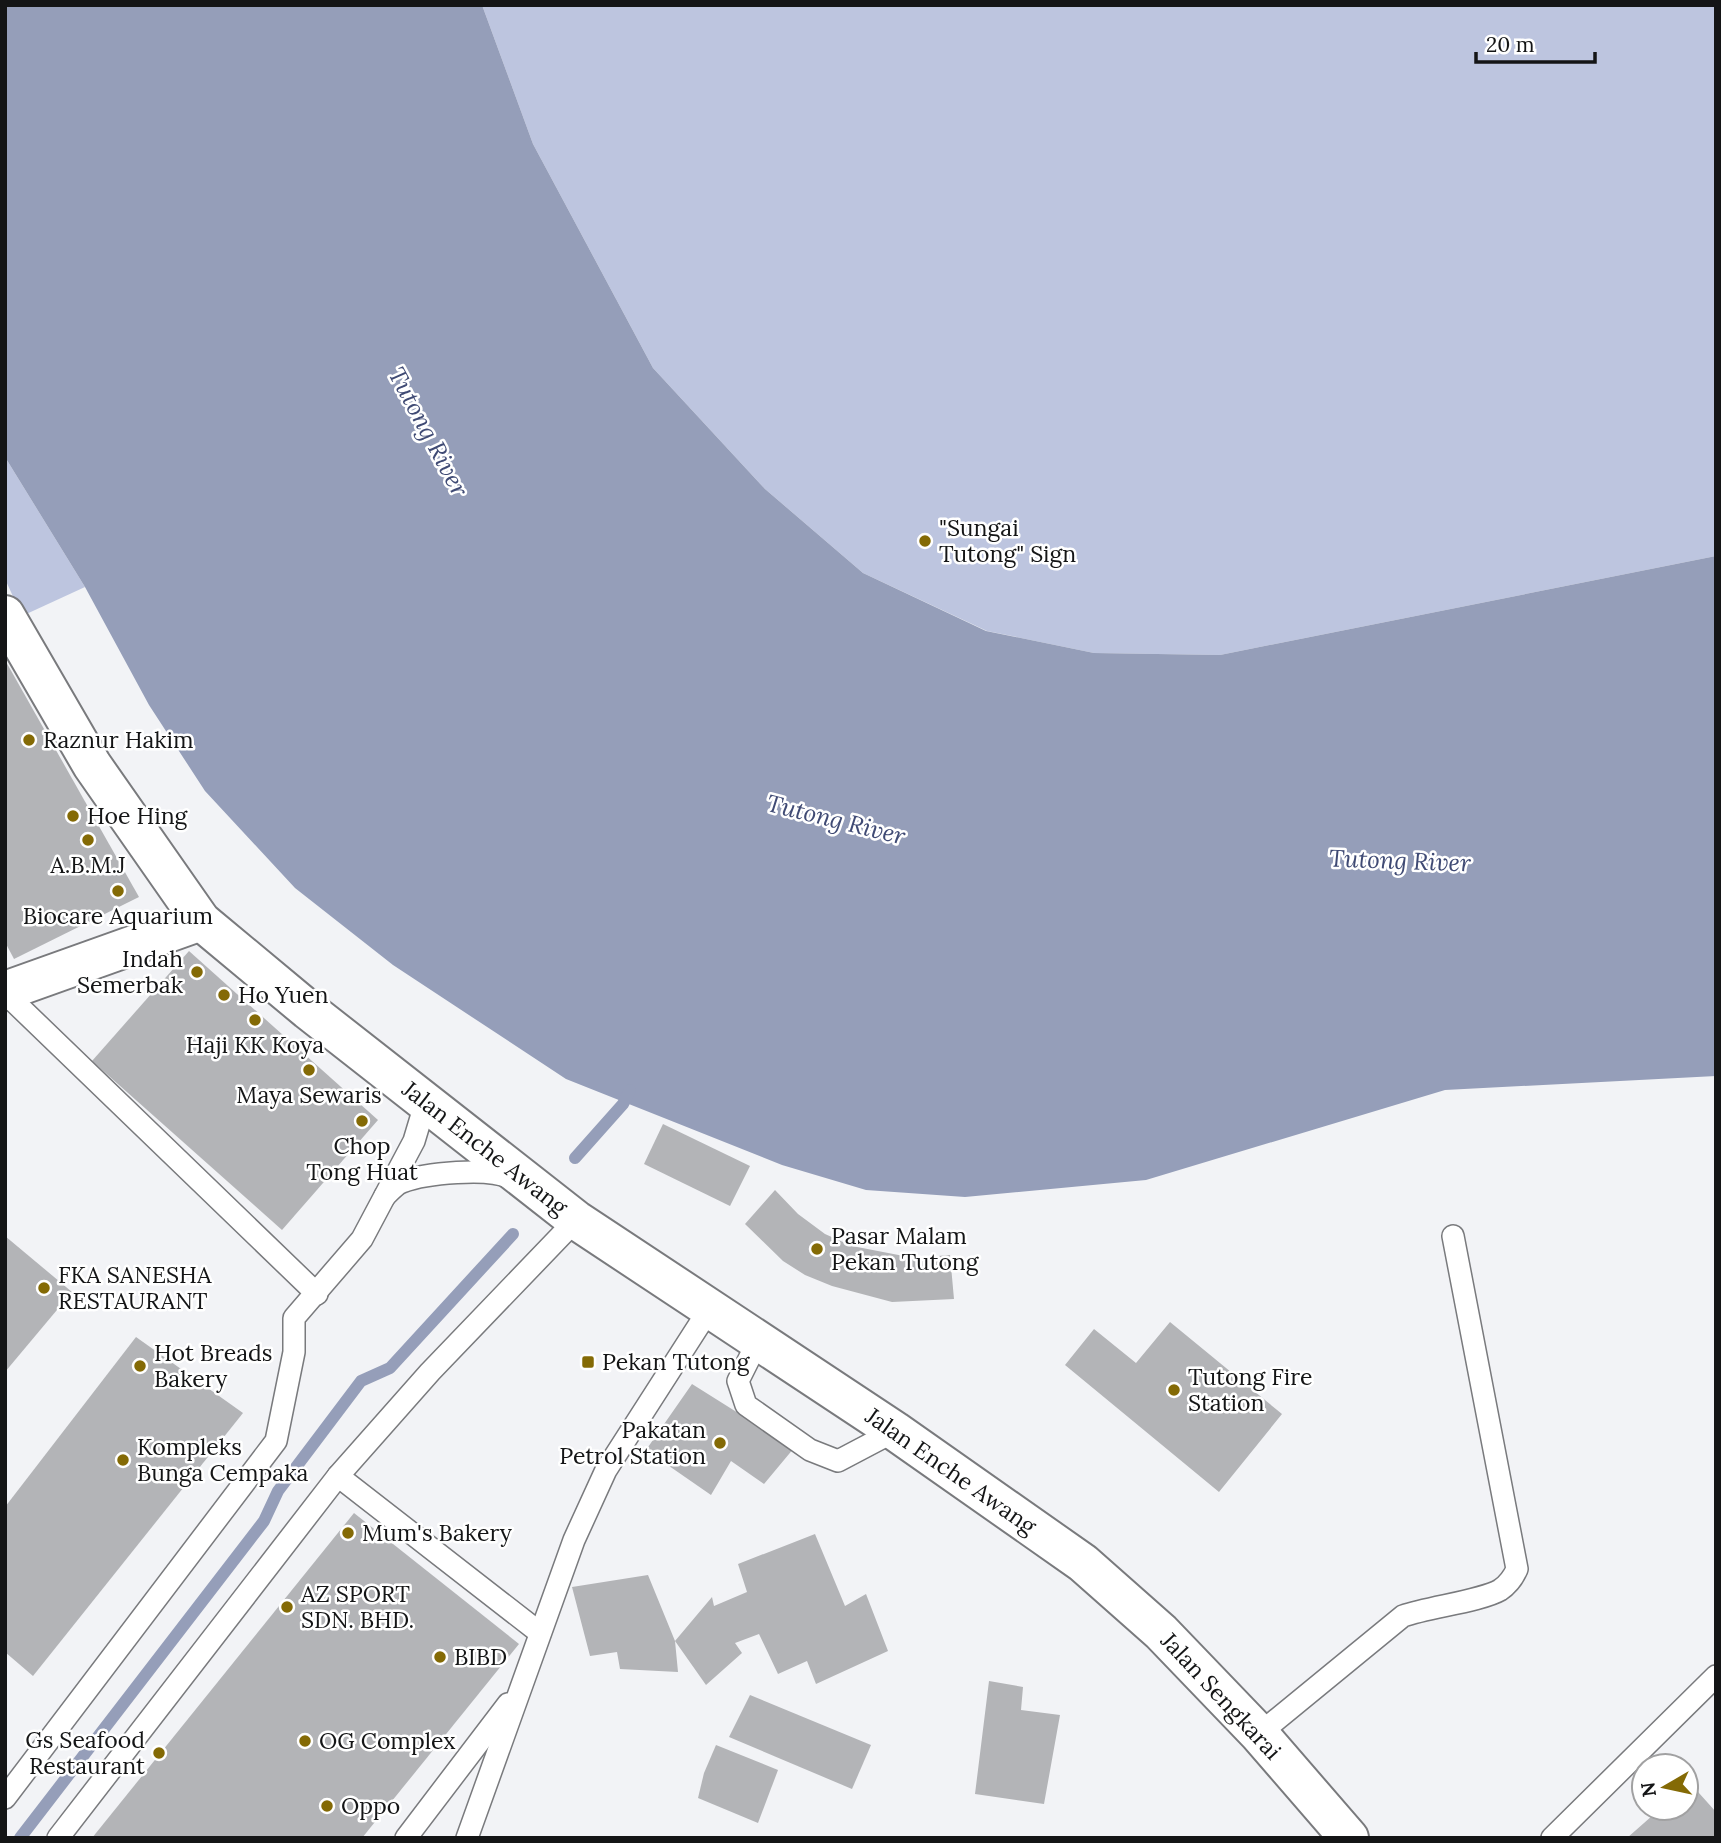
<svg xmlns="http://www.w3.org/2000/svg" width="1721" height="1843" font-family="Lora,serif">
<rect width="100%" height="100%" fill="#f2f3f6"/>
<g fill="#bdc5df">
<polygon points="482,5 1716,5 1716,556 1220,655 1094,653 987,631 863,573 765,489 653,368 533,144"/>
<polygon points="5,457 85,587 22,616 5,579"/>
</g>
<polygon fill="#959eb9" points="5,5 482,5 533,144 653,368 765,489 863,573 986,631 1094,653 1220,655 1716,556 1716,1076 1445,1090 1146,1180 965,1197 866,1190 782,1165 566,1079 393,965 295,888 205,791 149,705 85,587 5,457"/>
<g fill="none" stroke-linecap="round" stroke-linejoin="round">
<g stroke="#959eb9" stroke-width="12">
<polyline points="575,1158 623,1104 630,1090"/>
<polyline points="20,1838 264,1521 278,1491 361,1381 390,1368 513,1234"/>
</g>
</g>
<g fill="#b3b4b7">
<polygon points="5,660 139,897 14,959 5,942"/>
<polygon points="189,951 378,1120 282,1230 92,1061"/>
<polygon points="663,1124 750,1166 730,1206 644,1164"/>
<polygon points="775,1190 798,1214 825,1234 852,1246 914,1258 950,1255 954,1299 892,1302 832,1286 805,1275 783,1261 745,1224"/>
<polygon points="5,1236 72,1292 5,1372"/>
<polygon points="1170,1322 1282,1414 1219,1492 1065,1365 1094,1329 1136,1363"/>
<polygon points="136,1337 243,1413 33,1676 5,1652 5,1507"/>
<polygon points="692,1384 794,1448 764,1484 731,1461 711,1495 646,1450"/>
<polygon points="354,1513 519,1644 362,1838 92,1838"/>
<polygon points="815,1534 845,1606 866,1594 888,1651 816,1684 807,1661 778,1674 759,1634 735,1643 742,1653 706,1685 675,1641 712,1597 714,1606 747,1592 738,1564"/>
<polygon points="648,1575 675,1641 678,1672 620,1669 617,1652 590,1656 572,1587"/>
<polygon points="989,1681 1023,1687 1021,1710 1060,1715 1044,1804 975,1794"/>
<polygon points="750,1695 871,1745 852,1789 729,1737"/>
<polygon points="716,1745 778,1770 758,1823 698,1798 704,1773"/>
<polygon points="1690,1783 1716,1812 1716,1838 1627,1838 1661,1808 1686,1808 1686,1786"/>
</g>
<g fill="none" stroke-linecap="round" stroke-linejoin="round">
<defs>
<g id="service">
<polyline points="5,993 317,1294"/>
<path d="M385,1196c5,-5 11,-12 17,-14 23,-9 87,-15 108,-4"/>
<polyline points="758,1341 738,1381 746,1405 810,1450 838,1461 895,1431"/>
<polyline points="338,1476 540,1633"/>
<path d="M1259,1734l144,-118c26,-9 78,-15 97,-26 9,-6 13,-12 17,-21l-64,-333"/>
<polyline points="5,1798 276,1441 294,1352 294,1318 362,1239 414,1141 426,1101"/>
<polyline points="58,1838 338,1476 430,1372 576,1220"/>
<polyline points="406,1838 508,1704"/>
<polyline points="467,1838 574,1540 606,1470 710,1308"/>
<polyline points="1552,1838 1716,1676"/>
</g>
<polyline id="minor" points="5,991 201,921"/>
<polyline id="primary" points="5,615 92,765 201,921 308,1010 576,1220 895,1431 1083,1563 1161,1632 1259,1734 1349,1838"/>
</defs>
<use href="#service" stroke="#797a7d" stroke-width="24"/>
<use href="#minor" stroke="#797a7d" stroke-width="42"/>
<use href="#primary" stroke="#797a7d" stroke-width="42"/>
<use href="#service" stroke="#fff" stroke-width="21"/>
<use href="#minor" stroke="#fff" stroke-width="38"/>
<use href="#primary" stroke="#fff" stroke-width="38"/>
</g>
<g fill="#846a05" stroke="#fff" stroke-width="2.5">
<circle cx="925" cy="541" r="7"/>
<circle cx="29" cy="740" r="7"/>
<circle cx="73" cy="816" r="7"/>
<circle cx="88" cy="840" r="7"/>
<circle cx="118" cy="891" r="7"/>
<circle cx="197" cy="972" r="7"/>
<circle cx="224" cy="995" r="7"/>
<circle cx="255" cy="1020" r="7"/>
<circle cx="309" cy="1070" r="7"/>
<circle cx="362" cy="1121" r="7"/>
<circle cx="817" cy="1249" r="7"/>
<circle cx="44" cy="1288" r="7"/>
<rect x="581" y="1355" width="14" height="14" rx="3.5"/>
<circle cx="140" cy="1366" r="7"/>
<circle cx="1174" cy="1390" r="7"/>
<circle cx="720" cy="1443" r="7"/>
<circle cx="123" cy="1460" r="7"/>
<circle cx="348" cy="1533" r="7"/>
<circle cx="287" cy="1607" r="7"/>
<circle cx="440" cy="1657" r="7"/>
<circle cx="305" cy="1741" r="7"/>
<circle cx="159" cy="1753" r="7"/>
<circle cx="327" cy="1806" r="7"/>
</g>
<g text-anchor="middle" stroke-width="5" stroke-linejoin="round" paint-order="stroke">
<g font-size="23" fill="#141516" stroke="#fff" text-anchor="start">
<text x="939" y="536">"Sungai<tspan x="939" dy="26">Tutong" Sign</tspan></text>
<text x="43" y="748">Raznur Hakim</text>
<text x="87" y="824">Hoe Hing</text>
<text x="88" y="873" text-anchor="middle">A.B.M.J</text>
<text x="118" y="924" text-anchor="middle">Biocare Aquarium</text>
<text x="183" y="967" text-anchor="end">Indah<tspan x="183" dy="26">Semerbak</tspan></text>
<text x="238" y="1003">Ho Yuen</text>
<text x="255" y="1053" text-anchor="middle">Haji KK Koya</text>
<text x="309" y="1103" text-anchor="middle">Maya Sewaris</text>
<text x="362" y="1154" text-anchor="middle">Chop<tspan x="362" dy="26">Tong Huat</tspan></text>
<text x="831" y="1244">Pasar Malam<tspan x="831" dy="26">Pekan Tutong</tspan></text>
<text x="58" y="1283">FKA SANESHA<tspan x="58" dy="26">RESTAURANT</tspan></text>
<text x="154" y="1361">Hot Breads<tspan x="154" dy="26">Bakery</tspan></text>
<text x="602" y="1370">Pekan Tutong</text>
<text x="1188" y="1385">Tutong Fire<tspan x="1188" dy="26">Station</tspan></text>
<text x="706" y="1438" text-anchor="end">Pakatan<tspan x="706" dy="26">Petrol Station</tspan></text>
<text x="137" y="1455">Kompleks<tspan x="137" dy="26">Bunga Cempaka</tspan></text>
<text x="362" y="1541">Mum's Bakery</text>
<text x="301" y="1602">AZ SPORT<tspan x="301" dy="26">SDN. BHD.</tspan></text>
<text x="454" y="1665">BIBD</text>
<text x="145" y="1748" text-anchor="end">Gs Seafood<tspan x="145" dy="26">Restaurant</tspan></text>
<text x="319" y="1749">OG Complex</text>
<text x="341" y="1814">Oppo</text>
</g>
<g font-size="23" fill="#141516" stroke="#fff">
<text transform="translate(485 1148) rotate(38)" y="8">Jalan Enche Awang</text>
<text transform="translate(951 1471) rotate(35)" y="8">Jalan Enche Awang</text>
<text transform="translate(1221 1696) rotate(47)" y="8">Jalan Sengkarai</text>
</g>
<g font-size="24" font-style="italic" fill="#3f4a74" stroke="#fff">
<text transform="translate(428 432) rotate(62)" y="8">Tutong River</text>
<text transform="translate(836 820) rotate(14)" y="8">Tutong River</text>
<text transform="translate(1400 861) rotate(2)" y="8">Tutong River</text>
</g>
</g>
<rect width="1721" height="1843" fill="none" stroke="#141516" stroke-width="14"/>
<g transform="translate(1665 1787) rotate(261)"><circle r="33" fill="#ffffff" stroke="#a1a1a2" stroke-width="2"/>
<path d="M0-5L12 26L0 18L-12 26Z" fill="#846a05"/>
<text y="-10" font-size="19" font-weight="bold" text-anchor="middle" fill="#141516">N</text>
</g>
<path d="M1476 52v10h119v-10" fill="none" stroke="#141516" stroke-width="3.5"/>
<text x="1486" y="52" font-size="21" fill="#141516" stroke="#ffffff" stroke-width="5" paint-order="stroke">20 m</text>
</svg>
